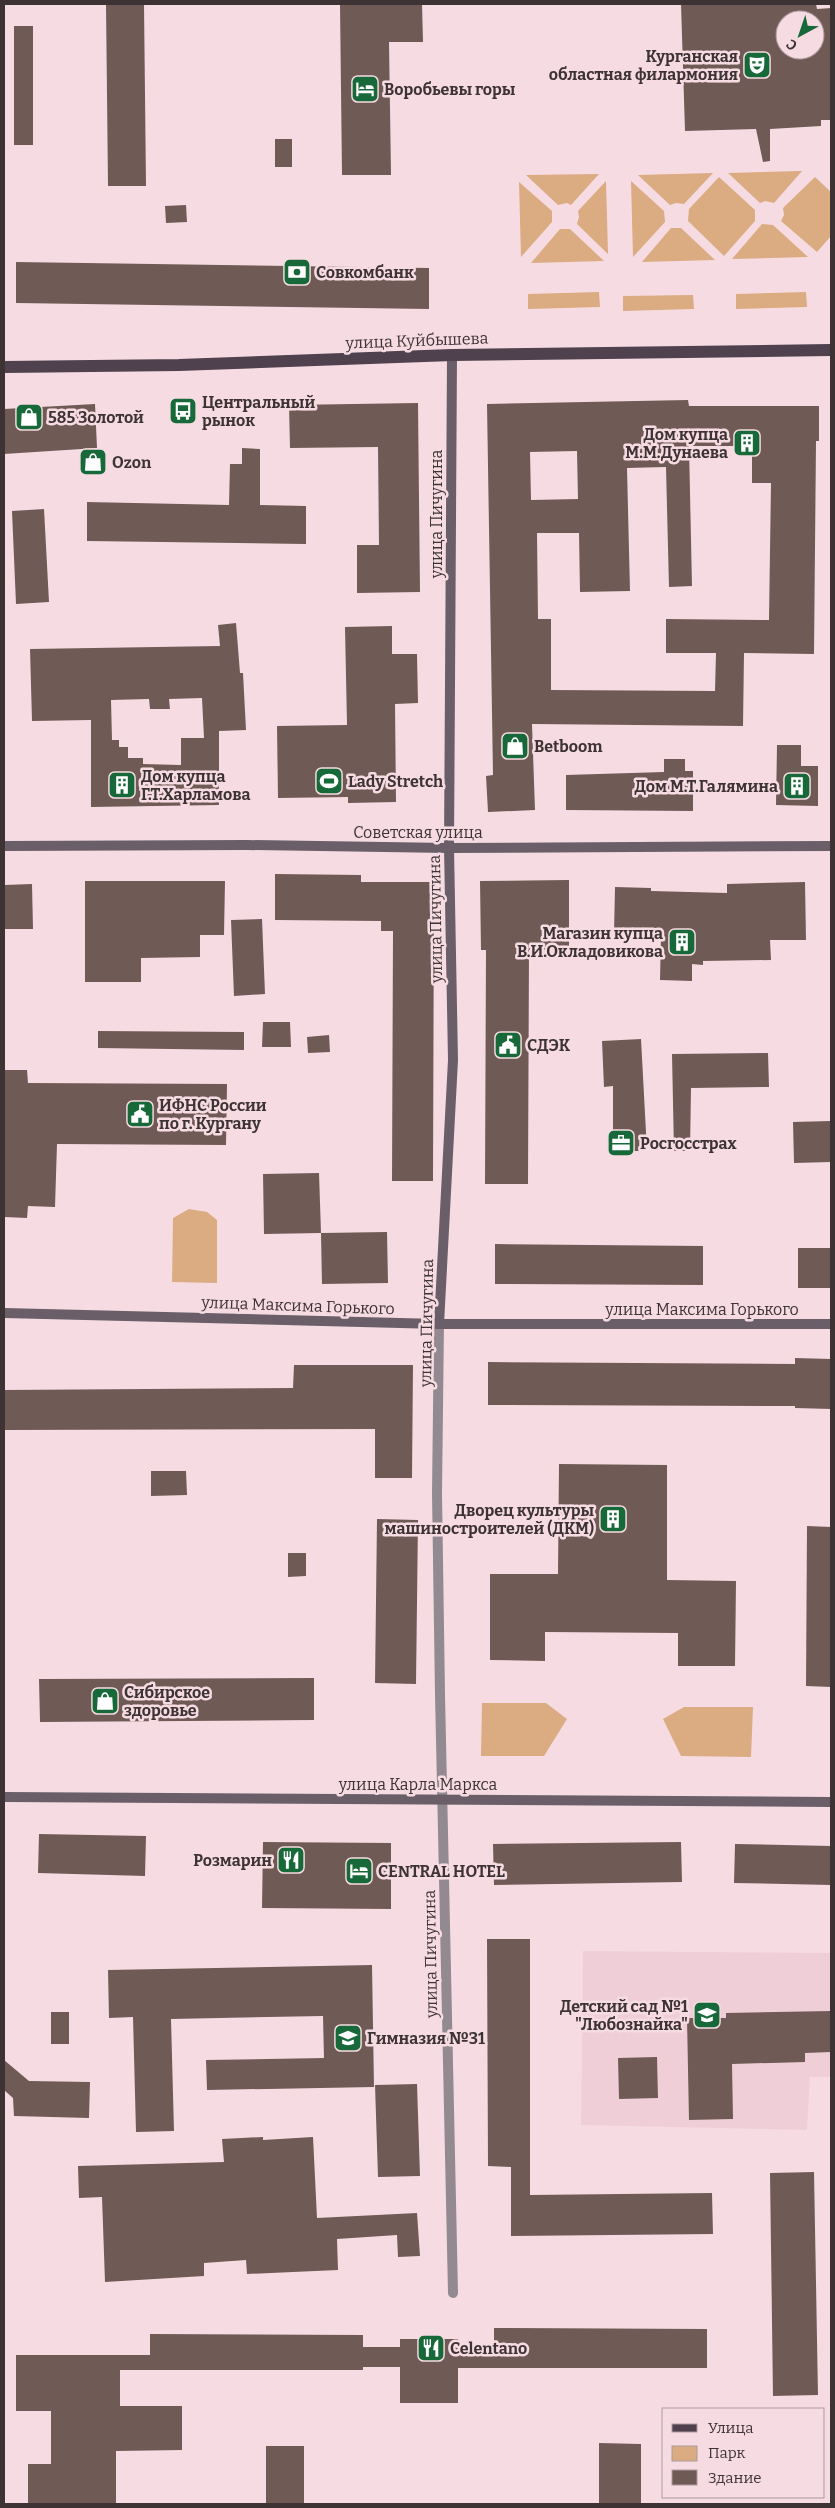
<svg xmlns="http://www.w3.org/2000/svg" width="835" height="2508" font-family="Bitter,serif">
<rect width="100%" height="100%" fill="#f6dce2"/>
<polygon fill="#f0ced7" points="583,1951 831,1953 831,2077 810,2077 807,2130 581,2125"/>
<g fill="#dbab82">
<polygon points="802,171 774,203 765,201 760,203 728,173"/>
<polygon points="713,173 684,204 676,203 670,205 638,175"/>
<polygon points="599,174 571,205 567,203 558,205 526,175"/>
<polygon points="719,177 755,210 755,221 724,256 688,221 689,209"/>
<polygon points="815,177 831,192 831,236 817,252 781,221 784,215 783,208"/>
<polygon points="606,181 608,254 577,224 579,217 578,211"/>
<polygon points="631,181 664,211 665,222 633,257"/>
<polygon points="519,182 552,211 552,222 521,257"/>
<polygon points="762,224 773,225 808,257 732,259"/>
<polygon points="671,228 681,228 715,260 642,262"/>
<polygon points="560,229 570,229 604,261 531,263"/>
<polygon points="599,292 600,307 528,309 528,294"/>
<polygon points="806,292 807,307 736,309 736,294"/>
<polygon points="693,295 694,309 623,311 623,296"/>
<polygon points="189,1209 207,1212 217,1220 217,1283 172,1282 173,1218"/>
<polygon points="482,1703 546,1703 567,1719 544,1756 481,1756"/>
<polygon points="684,1707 753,1707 751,1757 681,1756 663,1719"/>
</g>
<g fill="#705a55" fill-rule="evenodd">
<polygon points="106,4 144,4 146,186 108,186"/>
<polygon points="340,4 422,4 423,42 389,42 391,175 342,175"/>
<path d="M681,4h135l1,5 14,-1v112h-10v6l-51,3v32l-7,1 -7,-33 -71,2zM785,20h30v30h-30z"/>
<rect x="14" y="26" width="19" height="119"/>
<rect x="275" y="139" width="17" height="28"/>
<polygon points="186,205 187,222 166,223 165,206"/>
<polygon points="16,262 429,268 429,309 16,303"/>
<path d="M688,400l1,6h130v35h-3l-2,213 -70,-1 -1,73 -211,-2 3,86 -47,2 -2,-36 7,-1 -6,-371zM689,446h63v37h19l-2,137 -103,-1v34h50l-1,38 -164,-1v-71h-13l-1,-86h42l1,59 50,-1 -3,-123 39,-1 3,120 23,-1zM577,451l1,48 -47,1 -1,-48z"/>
<polygon points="418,403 420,592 357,593 357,545 379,545 378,447 290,448 289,405"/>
<polygon points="95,404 97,448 4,454 4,409"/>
<polygon points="242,448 260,449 260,505 306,506 306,544 87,541 87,502 229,505 230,464 242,464"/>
<polygon points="44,509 49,602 16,604 12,511"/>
<path d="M236,623l4,50h3l3,57 -27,1v74l-128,2v-87l-59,1 -2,-72 190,-3 -2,-21zM202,698l2,40h-23v27l-38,-1v-6h-15v-11h-9v-7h-7l-1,-40 38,-1 1,10h20l-1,-10z"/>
<polygon points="392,626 392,654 417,654 418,703 395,704 396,802 348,803 348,797 278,798 277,726 347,725 345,627"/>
<polygon points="777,745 801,745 801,766 818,766 818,806 776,805"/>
<polygon points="664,759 685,759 685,771 693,771 693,811 566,810 566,775 664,772"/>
<polygon points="275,874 361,875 361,882 434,882 433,1181 392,1181 393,931 381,931 381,921 275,920"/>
<polygon points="569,880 569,950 529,950 528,1184 485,1184 486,950 481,950 480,881"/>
<polygon points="85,881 225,881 224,935 200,935 200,957 141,958 141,982 85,982"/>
<polygon points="805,882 806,940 770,940 771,960 703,961 703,965 692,964 692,981 660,980 661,934 614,933 615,887 651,888 651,891 727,893 727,884"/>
<polygon points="32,884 33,929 4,929 4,885"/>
<polygon points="262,919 265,994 234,996 231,920"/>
<polygon points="263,1022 290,1022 291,1047 262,1047"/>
<polygon points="98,1031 244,1032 244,1050 98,1048"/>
<polygon points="329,1035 330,1052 308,1053 307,1037"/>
<polygon points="641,1039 647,1151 613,1151 613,1086 604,1087 602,1041"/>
<polygon points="768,1053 769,1087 691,1088 690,1151 674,1151 672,1054"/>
<polygon points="4,1070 27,1070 28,1083 227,1084 226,1145 57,1144 55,1207 28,1206 27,1218 4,1217"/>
<polygon points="831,1121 831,1162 794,1163 793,1122"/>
<polygon points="319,1173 321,1233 264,1234 263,1174"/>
<polygon points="387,1232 388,1283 322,1284 321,1233"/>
<polygon points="495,1244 703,1246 703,1285 495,1284"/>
<rect x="798" y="1248" width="33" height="40"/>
<polygon points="795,1358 831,1359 831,1409 795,1408 795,1406 488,1405 488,1362 795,1364"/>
<polygon points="294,1365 413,1365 412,1478 375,1478 375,1429 4,1430 4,1390 293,1388"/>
<polygon points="559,1464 667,1465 667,1580 736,1581 735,1666 678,1666 678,1633 545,1632 545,1661 490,1660 490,1574 558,1574"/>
<polygon points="151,1471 186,1471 187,1495 151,1496"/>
<polygon points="377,1519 418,1520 416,1684 375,1683"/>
<polygon points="807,1526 831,1527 831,1687 806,1686"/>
<polygon points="288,1553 306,1553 306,1576 288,1577"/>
<polygon points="314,1678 314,1720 40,1722 39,1679"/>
<polygon points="39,1834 146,1836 145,1876 38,1873"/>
<polygon points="263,1842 391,1843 391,1909 262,1908"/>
<polygon points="681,1842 682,1882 494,1885 493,1844"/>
<polygon points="735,1844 831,1846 831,1885 734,1883"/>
<polygon points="487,1939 530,1939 530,2195 712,2193 713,2234 511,2236 511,2167 488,2166"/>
<polygon points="372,1965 374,2087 207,2090 206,2060 324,2058 323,2016 171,2019 174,2131 136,2132 133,2017 109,2018 108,1970"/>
<polygon points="831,2011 831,2052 805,2053 805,2062 732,2064 733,2119 689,2120 687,2018 726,2018 726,2013"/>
<rect x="51" y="2012" width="18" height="32"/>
<polygon points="657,2057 658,2098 619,2099 618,2058"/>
<polygon points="4,2060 29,2081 90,2082 89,2118 14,2116 13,2098 4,2090"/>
<polygon points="417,2084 420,2176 378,2177 375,2085"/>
<polygon points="263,2137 263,2140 313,2137 317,2218 417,2213 420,2256 398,2257 397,2235 337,2239 338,2270 247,2274 246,2260 204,2263 204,2276 105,2282 102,2197 79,2198 78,2166 224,2162 222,2139"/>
<polygon points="814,2172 818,2395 773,2396 770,2173"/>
<polygon points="494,2328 707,2329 707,2368 458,2368 458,2403 400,2403 400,2367 363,2367 363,2370 120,2370 120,2406 182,2406 182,2450 116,2451 116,2504 28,2504 28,2464 51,2464 51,2411 16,2411 16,2355 150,2355 150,2334 363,2335 363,2347 400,2347 400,2339 458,2339 459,2347 494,2347"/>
<polygon points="599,2443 641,2444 641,2504 599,2504"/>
<rect x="266" y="2446" width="38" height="58"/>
</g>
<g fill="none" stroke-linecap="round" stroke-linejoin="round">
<polyline stroke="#928a90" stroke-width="10" points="439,1324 437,1493 440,1694 453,2293"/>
<g stroke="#6a5f68" stroke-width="10">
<polyline points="4,846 247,845 449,848 831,846"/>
<polyline points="4,1313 439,1324 831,1324"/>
<polyline points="439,1324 453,1060 449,848 452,355"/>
<polyline points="4,1797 831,1802"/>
</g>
<polyline stroke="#4f414d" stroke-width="12" points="4,367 179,365 452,355 831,350"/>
</g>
<defs>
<symbol id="theatre-square" viewBox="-11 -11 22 22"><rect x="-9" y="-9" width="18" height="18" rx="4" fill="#186939" stroke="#f6dce2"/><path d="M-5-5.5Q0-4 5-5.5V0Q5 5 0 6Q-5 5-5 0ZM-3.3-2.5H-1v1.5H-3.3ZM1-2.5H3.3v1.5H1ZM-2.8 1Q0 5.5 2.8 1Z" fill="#fff"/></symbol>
<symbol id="hotel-square" viewBox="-11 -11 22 22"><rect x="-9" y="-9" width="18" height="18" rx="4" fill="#186939" stroke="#f6dce2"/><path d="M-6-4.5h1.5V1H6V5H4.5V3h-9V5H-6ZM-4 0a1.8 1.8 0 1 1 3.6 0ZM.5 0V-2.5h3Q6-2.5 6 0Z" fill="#fff"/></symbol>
<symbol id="bank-square" viewBox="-11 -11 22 22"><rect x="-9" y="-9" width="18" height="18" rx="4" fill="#186939" stroke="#f6dce2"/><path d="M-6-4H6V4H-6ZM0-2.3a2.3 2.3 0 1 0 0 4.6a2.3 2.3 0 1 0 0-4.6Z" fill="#fff"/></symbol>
<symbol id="bus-square" viewBox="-11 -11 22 22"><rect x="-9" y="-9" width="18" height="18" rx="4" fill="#186939" stroke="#f6dce2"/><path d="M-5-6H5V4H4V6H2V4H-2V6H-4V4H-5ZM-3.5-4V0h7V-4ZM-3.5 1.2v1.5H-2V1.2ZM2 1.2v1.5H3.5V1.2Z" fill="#fff"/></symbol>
<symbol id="shop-square" viewBox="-11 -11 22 22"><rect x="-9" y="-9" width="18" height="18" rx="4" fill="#186939" stroke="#f6dce2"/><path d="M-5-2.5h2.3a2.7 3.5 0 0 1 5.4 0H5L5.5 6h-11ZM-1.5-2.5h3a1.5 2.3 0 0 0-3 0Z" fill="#fff"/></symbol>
<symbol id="building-square" viewBox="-11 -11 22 22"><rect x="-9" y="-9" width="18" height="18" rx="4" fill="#186939" stroke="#f6dce2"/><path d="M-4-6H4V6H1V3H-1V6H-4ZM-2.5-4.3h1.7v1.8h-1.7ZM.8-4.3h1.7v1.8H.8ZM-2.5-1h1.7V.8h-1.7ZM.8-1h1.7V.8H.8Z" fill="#fff"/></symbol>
<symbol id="stadium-square" viewBox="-11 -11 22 22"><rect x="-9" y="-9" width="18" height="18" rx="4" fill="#186939" stroke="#f6dce2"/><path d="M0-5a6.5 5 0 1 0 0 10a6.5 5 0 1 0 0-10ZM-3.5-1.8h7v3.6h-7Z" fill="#fff"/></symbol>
<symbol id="civic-square" viewBox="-11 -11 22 22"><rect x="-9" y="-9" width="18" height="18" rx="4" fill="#186939" stroke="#f6dce2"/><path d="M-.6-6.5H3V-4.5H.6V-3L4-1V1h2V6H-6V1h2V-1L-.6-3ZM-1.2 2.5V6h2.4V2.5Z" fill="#fff"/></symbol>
<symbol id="office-square" viewBox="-11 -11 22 22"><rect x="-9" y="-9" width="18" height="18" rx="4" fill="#186939" stroke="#f6dce2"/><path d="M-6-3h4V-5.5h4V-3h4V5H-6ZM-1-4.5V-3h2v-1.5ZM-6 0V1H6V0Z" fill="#fff"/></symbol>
<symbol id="restaurant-square" viewBox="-11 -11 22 22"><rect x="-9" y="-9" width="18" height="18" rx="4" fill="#186939" stroke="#f6dce2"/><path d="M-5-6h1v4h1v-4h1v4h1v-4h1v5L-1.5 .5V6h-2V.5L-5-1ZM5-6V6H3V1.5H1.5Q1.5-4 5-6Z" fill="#fff"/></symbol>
<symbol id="school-square" viewBox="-11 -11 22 22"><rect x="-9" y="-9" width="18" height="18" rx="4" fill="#186939" stroke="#f6dce2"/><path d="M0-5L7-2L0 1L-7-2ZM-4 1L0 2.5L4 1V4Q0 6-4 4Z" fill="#fff"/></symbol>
</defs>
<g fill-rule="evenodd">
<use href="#theatre-square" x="741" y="49" width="32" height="32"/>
<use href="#hotel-square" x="349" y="73" width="32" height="32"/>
<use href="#bank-square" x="281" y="256" width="32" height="32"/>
<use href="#bus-square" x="167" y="395" width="32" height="32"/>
<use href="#shop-square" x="13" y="401" width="32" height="32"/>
<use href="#building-square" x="731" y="427" width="32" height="32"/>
<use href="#shop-square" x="77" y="446" width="32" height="32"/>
<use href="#shop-square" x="499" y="730" width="32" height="32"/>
<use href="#stadium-square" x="313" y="765" width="32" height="32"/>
<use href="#building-square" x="106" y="769" width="32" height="32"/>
<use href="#building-square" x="781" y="770" width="32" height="32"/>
<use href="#building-square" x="666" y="926" width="32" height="32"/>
<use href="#civic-square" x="492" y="1029" width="32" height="32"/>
<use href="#civic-square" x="124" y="1098" width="32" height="32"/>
<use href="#office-square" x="605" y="1127" width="32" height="32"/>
<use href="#building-square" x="597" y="1503" width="32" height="32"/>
<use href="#shop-square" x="89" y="1685" width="32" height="32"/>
<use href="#restaurant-square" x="275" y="1844" width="32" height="32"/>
<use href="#hotel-square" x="343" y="1855" width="32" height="32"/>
<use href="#school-square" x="691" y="1999" width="32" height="32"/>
<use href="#school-square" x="332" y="2022" width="32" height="32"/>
<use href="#restaurant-square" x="415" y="2332" width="32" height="32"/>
</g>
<g text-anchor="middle" stroke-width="5" stroke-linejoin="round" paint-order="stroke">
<g font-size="16" font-weight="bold" fill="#3d3335" stroke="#f6dce2" text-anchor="start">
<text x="738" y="62" text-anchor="end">Курганская<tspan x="738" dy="18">областная филармония</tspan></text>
<text x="384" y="95">Воробьевы горы</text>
<text x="316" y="278">Совкомбанк</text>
<text x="202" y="408">Центральный<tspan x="202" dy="18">рынок</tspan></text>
<text x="48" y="423">585 Золотой</text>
<text x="728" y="440" text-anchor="end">Дом купца<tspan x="728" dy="18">М.М.Дунаева</tspan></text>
<text x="112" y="468">Ozon</text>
<text x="534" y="752">Betboom</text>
<text x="141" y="782">Дом купца<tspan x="141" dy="18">Г.Т.Харламова</tspan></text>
<text x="348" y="787">Lady Stretch</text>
<text x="778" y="792" text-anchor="end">Дом М.Т.Галямина</text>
<text x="663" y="939" text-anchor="end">Магазин купца<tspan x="663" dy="18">В.И.Окладовикова</tspan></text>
<text x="527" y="1051">СДЭК</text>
<text x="159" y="1111">ИФНС России<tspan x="159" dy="18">по г. Кургану</tspan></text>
<text x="640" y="1149">Росгосстрах</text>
<text x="594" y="1516" text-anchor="end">Дворец культуры<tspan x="594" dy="18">машиностроителей (ДКМ)</tspan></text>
<text x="124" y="1698">Сибирское<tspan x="124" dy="18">здоровье</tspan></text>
<text x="272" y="1866" text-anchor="end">Розмарин</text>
<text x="378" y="1877">СENTRAL HOTEL</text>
<text x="688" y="2012" text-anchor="end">Детский cад №1<tspan x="688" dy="18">"Любознайка"</tspan></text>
<text x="367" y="2044">Гимназия №31</text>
<text x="450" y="2354">Celentano</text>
</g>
<g font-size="16" fill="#3d3335" stroke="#f6dce2">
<text transform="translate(417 340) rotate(-2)" y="6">улица Куйбышева</text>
<text transform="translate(436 514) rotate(-90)" y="6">улица Пичугина</text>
<text x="418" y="838">Советская улица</text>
<text transform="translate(435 919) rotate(-91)" y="6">улица Пичугина</text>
<text transform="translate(298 1305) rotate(2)" y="6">улица Максима Горького</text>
<text x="702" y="1315">улица Максима Горького</text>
<text transform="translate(426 1323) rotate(-89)" y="6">улица Пичугина</text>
<text x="418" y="1790">улица Карла Маркса</text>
<text transform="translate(430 1954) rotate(-91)" y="6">улица Пичугина</text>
</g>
</g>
<rect width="835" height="2508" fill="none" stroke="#3d3335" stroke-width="10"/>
<rect x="662" y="2408" width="162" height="90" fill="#f6dce2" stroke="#ac989d"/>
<rect x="672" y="2424" width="25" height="8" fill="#4f414d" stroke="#ac989d"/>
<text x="708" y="2433" font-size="15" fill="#3d3335">Улица</text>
<rect x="672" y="2446" width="25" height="15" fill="#dbab82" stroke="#ac989d"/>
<text x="708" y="2458" font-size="15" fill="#3d3335">Парк</text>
<rect x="672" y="2470" width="25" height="15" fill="#705a55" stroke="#ac989d"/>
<text x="708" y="2483" font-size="15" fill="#3d3335">Здание</text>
<g transform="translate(800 35) rotate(220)"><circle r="24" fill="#f6dce2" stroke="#ac989d"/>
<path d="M0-4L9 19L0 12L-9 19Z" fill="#186939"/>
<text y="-8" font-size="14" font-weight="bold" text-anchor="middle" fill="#3d3335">С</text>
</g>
</svg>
